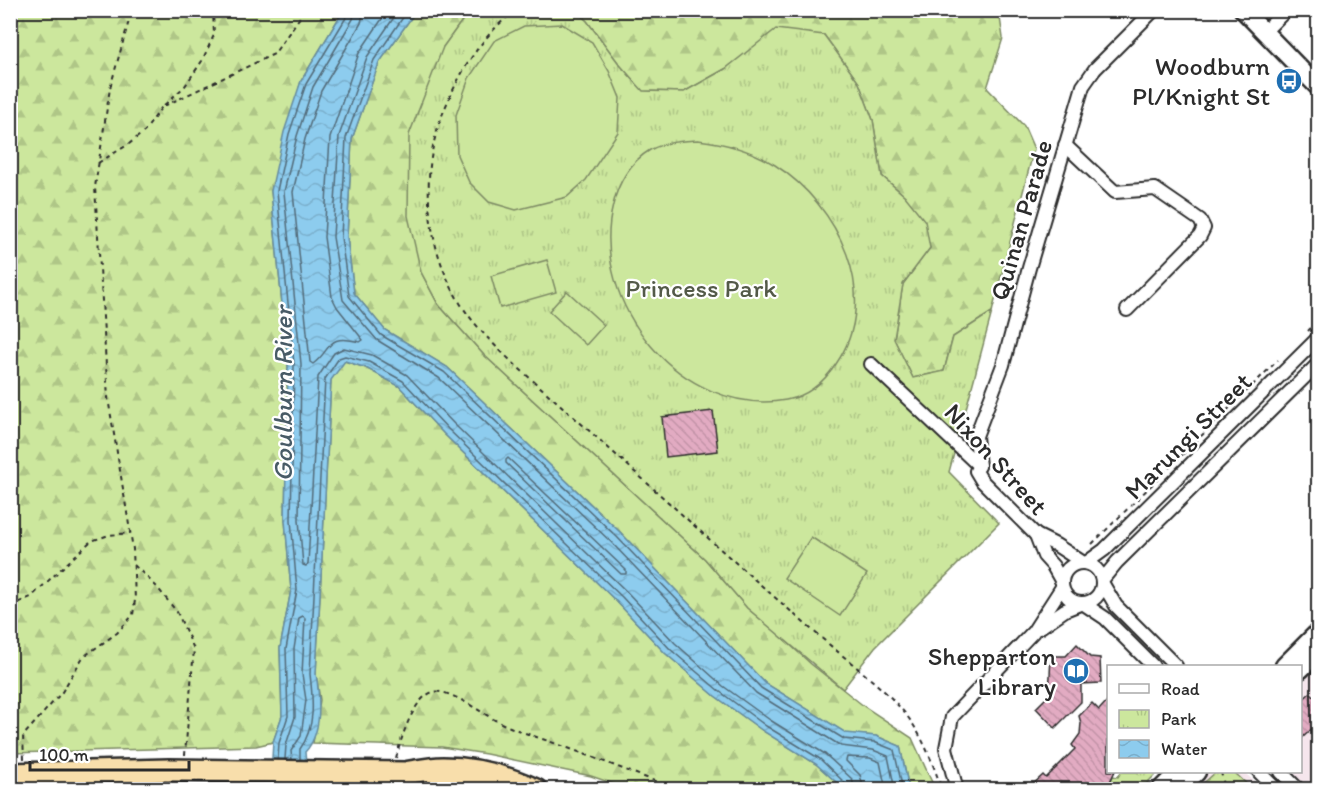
<svg xmlns="http://www.w3.org/2000/svg" width="1329" height="800" font-family="Itim,sans-serif">
<defs>
<pattern id="forest-firs" width="22" height="20" patternUnits="userSpaceOnUse" patternTransform="scale(1.5)"><rect width="22" height="20" fill="#cce79d"/><path d="M5 1l3.5 6h-7zM16 11l3.5 6h-7z" fill="#afc687"/></pattern>
<pattern id="park-tufts" width="24" height="20" patternUnits="userSpaceOnUse" patternTransform="scale(1.5)"><rect width="24" height="20" fill="#cce79d"/><path d="M3 7l-1-3M5 7V3M7 7l1-3M15 17l-1-3M17 17v-4M19 17l1-3" fill="none" stroke="#afc687"/></pattern>
<pattern id="water-waves" width="16" height="10" patternUnits="userSpaceOnUse" patternTransform="scale(1.5)"><rect width="16" height="10" fill="#8dccee"/><path d="M0 5q4-4 8 0t8 0" fill="none" stroke="#7aafcc"/></pattern>
<pattern id="building-back-hatch" width="6" height="6" patternUnits="userSpaceOnUse" patternTransform="scale(1.5)"><rect width="6" height="6" fill="#e2abc2"/><path d="M-1 5l2 2M0 0l6 6M5-1l2 2" fill="none" stroke="#c293a7"/></pattern>
</defs>
<rect width="100%" height="100%" fill="#fff"/>
<filter id="ink" filterUnits="userSpaceOnUse"><feTurbulence type="fractalNoise" baseFrequency=".0167" numOctaves="2"/><feDisplacementMap in="SourceGraphic" scale="12" xChannelSelector="R" yChannelSelector="G"/><feConvolveMatrix kernelMatrix="1 2 1 2 8 2 1 2 1" color-interpolation-filters="sRGB"/></filter>
<g filter="url(#ink)">
<g fill="#f6e6ed">
<polygon points="1318,667 1318,789 1306,789 1288,772 1300,772 1301,681 1303,679 1305,680"/>
<polygon points="1206,772 1244,772 1262,789 1194,790 1200,784 1197,780"/>
</g>
<g fill="url(#forest-firs)" stroke="#7c8964" stroke-width="1.5">
<polygon points="10,11 343,11 301,81 271,191 288,365 285,520 291,590 280,648 282,716 273,742 256,746 11,753"/>
<polygon points="416,11 469,11 443,47 421,272 438,304 484,355 705,559 747,608 775,631 811,664 865,707 912,738 935,789 909,789 900,746 876,736 847,734 765,683 621,533 447,367 385,330 354,293 347,237 352,139 379,63"/>
<polygon points="576,11 999,11 1003,38 987,88 1024,126 1034,149 992,312 953,337 944,371 913,378 894,339 903,284 930,248 905,196 882,176 873,120 859,83 824,35 725,69 684,92 642,91 620,65 587,21"/>
<polygon points="344,361 366,368 399,386 444,434 617,602 665,653 715,696 763,731 816,764 844,789 622,789 614,784 591,776 486,754 442,747 313,743 320,700 316,674 331,379"/>
</g>
<g fill="url(#park-tufts)" stroke="#7c8964" stroke-width="1.5">
<polygon points="469,11 576,11 587,21 620,65 643,91 684,92 725,69 776,29 824,35 859,83 873,120 882,176 905,196 925,221 930,248 903,284 894,339 913,378 944,371 953,337 992,312 949,472 999,523 875,647 843,689 747,608 705,559 484,355 438,304 421,272 408,216 409,135 443,47"/>
<polygon points="1121,772 1158,772 1141,789 1101,790 1105,785 1110,783 1113,776 1118,777"/>
<polygon points="1216,772 1234,772 1252,789 1197,789"/>
</g>
<g fill="#cce79d" stroke="#7c8964" stroke-width="1.5">
<polygon points="562,24 592,42 609,71 620,98 618,132 586,180 567,197 516,210 489,202 469,182 457,155 456,115 469,78 494,41 524,26"/>
<path d="M698,140c26,3 55,11 77,25 63,40 108,131 61,199 -12,18 -28,32 -50,36 -104,18 -198,-97 -173,-195 5,-22 17,-43 37,-55 15,-8 31,-9 48,-10z"/>
<polygon points="547,260 556,292 500,308 491,276"/>
<polygon points="567,291 604,325 586,345 549,311"/>
<polygon points="811,537 867,574 840,616 784,578"/>
</g>
<path fill="url(#water-waves)" stroke="#668ca0" stroke-width="1.5" d="M343,11h73l-37,52 -27,76 -5,98 7,56 31,37 62,37 174,166 144,150 81,50 30,3 24,10 9,43h-65l-28,-25 -53,-33 -48,-35 -50,-43 -48,-51 -173,-168 -45,-48 -33,-18 -21,-7 -14,19 -15,294c4,24 7,59 -11,78l3,37 -38,1 3,-48 9,-26 -2,-68 11,-58 -6,-70 3,-155 -17,-174 13,-59 17,-51z"/>
<g fill="none" stroke-linecap="round" stroke-linejoin="round">
<g stroke="#526b79" stroke-width="1.5">
<polyline points="355,10 353,19 313,87 297,136 284,192 301,364 299,520 303,565 306,566 308,564 318,377 334,353 344,348 372,355 407,375 454,424 627,592 675,643 723,686 770,720 825,754 852,779 855,790"/>
<path d="M364,10l-3,13 -40,68 -16,48 -12,53 17,170 3,2c20,-15 12,-31 47,-22l3,-2 -26,-33 -5,-10 -8,-60 6,-99 29,-85 29,-43"/>
<polyline points="399,10 367,57 339,136 333,237 343,300 377,340 439,378 611,542 756,693 841,746 873,750 888,756 895,790"/>
<polyline points="408,10 374,60 346,138 341,237 349,296 381,335 444,372 617,537 761,688 844,739 874,742 894,750 903,790"/>
<polygon points="508,458 626,570 626,574 621,574 506,463 506,460"/>
<polyline points="278,759 279,743 288,716 286,649 297,590 291,520 294,364 277,191 289,134 306,84 347,16 347,10"/>
<polyline points="285,759 286,745 295,717 294,649 299,618 303,616 305,618 302,674 306,700 301,736 291,751 292,760"/>
<path d="M300,760v-11c16,-22 13,-49 10,-75l15,-295 14,-21 6,-2 24,6 34,19 45,48 174,168 48,52 49,42 47,35 54,33 25,24 2,7"/>
<polyline points="864,790 860,775 846,761 847,757 870,758 880,762 886,790"/>
</g>
</g>
<g fill="url(#building-back-hatch)" stroke="#2b2b2b" stroke-width="1.5">
<polygon points="713,411 718,451 666,457 662,417"/>
<polygon points="1077,644 1090,657 1100,658 1101,683 1081,684 1081,702 1055,728 1036,708 1049,695 1051,656 1066,656"/>
<polygon points="1310,693 1318,701 1318,723 1300,740 1300,702"/>
<polygon points="1108,700 1108,771 1115,771 1108,786 1103,784 1101,789 1028,789 1043,775 1046,778 1075,749 1072,745 1080,734 1081,723 1079,716 1092,703 1099,710"/>
</g>
<g fill="none" stroke-linecap="round" stroke-linejoin="round">
<defs>
<g id="street">
<polyline points="1264,32 1286,10"/>
<polyline points="1065,145 1115,192 1155,189 1200,220 1204,228 1200,236 1127,310"/>
<polyline points="871,364 979,466"/>
<polyline points="1036,535 1044,556 1053,566 1062,582"/>
<polyline points="1082,562 1056,545 1036,535 982,481 976,471 979,466 976,436 1003,365 1029,268 1083,86 1095,69 1154,10"/>
<circle cx="1082" cy="583" r="20"/>
<polyline points="1086,563 1104,550 1318,338"/>
<polyline points="1103,579 1117,562 1318,364"/>
<polyline points="1103,584 1116,606 1176,666"/>
<polyline points="1084,604 1105,618 1153,666"/>
<polyline points="1039,628 1065,610 1080,604"/>
<polyline points="1259,772 1277,790"/>
<polyline points="1281,772 1299,790"/>
<polyline points="957,790 946,748 952,717 1033,632 1062,587"/>
</g>
<g id="secondary">
<polyline points="1243,10 1318,87"/>
<polyline points="1284,666 1318,632"/>
<polyline points="1300,670 1318,653"/>
<polyline points="1160,790 1178,772"/>
<polyline points="1179,790 1197,772"/>
</g>
<g id="highway">
<path d="M405,773c12,-2 25,-5 38,-5 31,0 64,9 93,22"/>
<polyline points="10,774 169,770"/>
<polyline points="437,778 483,790"/>
</g>
</defs>
<use href="#street" stroke="#2b2b2b" stroke-width="16"/>
<use href="#secondary" stroke="#2b2b2b" stroke-width="21"/>
<use href="#highway" stroke="#2b2b2b" stroke-width="26"/>
<g stroke="#2b2b2b" stroke-width="2" stroke-dasharray="4.5 4.5" stroke-linecap="butt">
<path d="M516,10c-35,26 -57,63 -73,103 -23,58 -18,128 13,183 22,41 74,81 109,113 74,66 146,133 221,198 20,18 41,36 62,53 21,18 42,34 59,56 17,22 26,48 35,74"/>
<polyline points="164,106 274,54 305,10"/>
<polyline points="98,163 129,144 145,131 161,108 185,86 202,61 214,35 213,10"/>
<polyline points="1308,331 1318,320"/>
<polyline points="1092,544 1278,360"/>
<polyline points="134,565 157,587 177,612 194,649 185,755"/>
<polyline points="10,606 31,597 91,541 109,535 130,533"/>
<path d="M396,758c5,-19 17,-60 37,-66 15,-4 49,21 62,28 23,12 49,19 73,28 38,14 74,29 112,42"/>
<polyline points="24,759 23,736 62,692 83,657 117,633 133,615 135,600 133,549 108,398 95,187 110,88 132,10"/>
<polyline points="1221,772 1225,790"/>
<polyline points="159,790 165,786"/>
</g>
<use href="#street" stroke="#fff" stroke-width="12"/>
<use href="#secondary" stroke="#fff" stroke-width="16"/>
<use href="#highway" stroke="#f8deab" stroke-width="21"/>
<defs>
<polyline id="highway-bridge" points="169,770 405,773"/>
</defs>
<use href="#highway-bridge" stroke="#2b2b2b" stroke-width="26" stroke-linecap="butt"/>
<use href="#highway-bridge" stroke="#f8deab" stroke-width="21"/>
</g>
</g>
<defs>
<symbol id="bus-disc" viewBox="-11 -11 22 22"><circle r="9.5" fill="#1f6fb2" stroke="#fff"/><path d="M-5-6H5V4H4V6H2V4H-2V6H-4V4H-5ZM-3.5-4V0h7V-4ZM-3.5 1.2v1.5H-2V1.2ZM2 1.2v1.5H3.5V1.2Z" fill="#fff"/></symbol>
<symbol id="library-disc" viewBox="-11 -11 22 22"><circle r="9.5" fill="#1f6fb2" stroke="#fff"/><path d="M-6-4Q-3-5.5-.7-3.5V5Q-3 3-6 4ZM6-4Q3-5.5 .7-3.5V5Q3 3 6 4Z" fill="#fff"/></symbol>
</defs>
<g fill-rule="evenodd">
<use href="#bus-disc" x="1274" y="66" width="30" height="30"/>
<use href="#library-disc" x="1061" y="656" width="30" height="30"/>
</g>
<g text-anchor="middle" stroke-width="4.5" stroke-linejoin="round" paint-order="stroke">
<g font-size="26" fill="#2b2b2b" stroke="#fff" text-anchor="end">
<text x="1270" y="75">Woodburn<tspan x="1270" dy="30">Pl/Knight St</tspan></text>
<text x="1056" y="665">Shepparton<tspan x="1056" dy="30">Library</tspan></text>
</g>
<g font-size="26" fill="#2b2b2b" stroke="#fff">
<text transform="translate(1021 220) rotate(-74)" y="9">Quinan Parade</text>
<text transform="translate(1188 436) rotate(-45)" y="9">Marungi Street</text>
<text transform="translate(996 459) rotate(48)" y="9">Nixon Street</text>
</g>
<g font-size="26" fill="#535a48" stroke="#fff">
<text x="701" y="297">Princess Park</text>
</g>
<g font-size="27" font-style="italic" fill="#485b66" stroke="#fff">
<text transform="translate(283 394) rotate(-90)" y="9">Goulburn River</text>
</g>
</g>
<rect width="1329" height="800" fill="none" stroke="#fff" stroke-width="36"/>
<rect x="18" y="18" width="1293" height="764" fill="none" stroke="#2b2b2b" stroke-width="2" filter="url(#ink)"/>
<rect x="1107" y="665" width="195" height="108" fill="#ffffff" stroke="#aaaaaa" stroke-width="1.5"/>
<rect x="1119" y="684" width="30" height="9" fill="#ffffff" stroke="#aaaaaa" stroke-width="1.5"/>
<text x="1161" y="695" font-size="18" fill="#2b2b2b">Road</text>
<rect x="1119" y="710" width="30" height="18" fill="url(#park-tufts)" stroke="#aaaaaa" stroke-width="1.5"/>
<text x="1161" y="725" font-size="18" fill="#2b2b2b">Park</text>
<rect x="1119" y="740" width="30" height="18" fill="url(#water-waves)" stroke="#aaaaaa" stroke-width="1.5"/>
<text x="1161" y="755" font-size="18" fill="#2b2b2b">Water</text>
<path d="M30 761v9h159v-9" fill="none" stroke="#2b2b2b" stroke-width="3"/>
<text x="39" y="761" font-size="18" fill="#2b2b2b" stroke="#ffffff" stroke-width="4.5" paint-order="stroke">100 m</text>
</svg>
